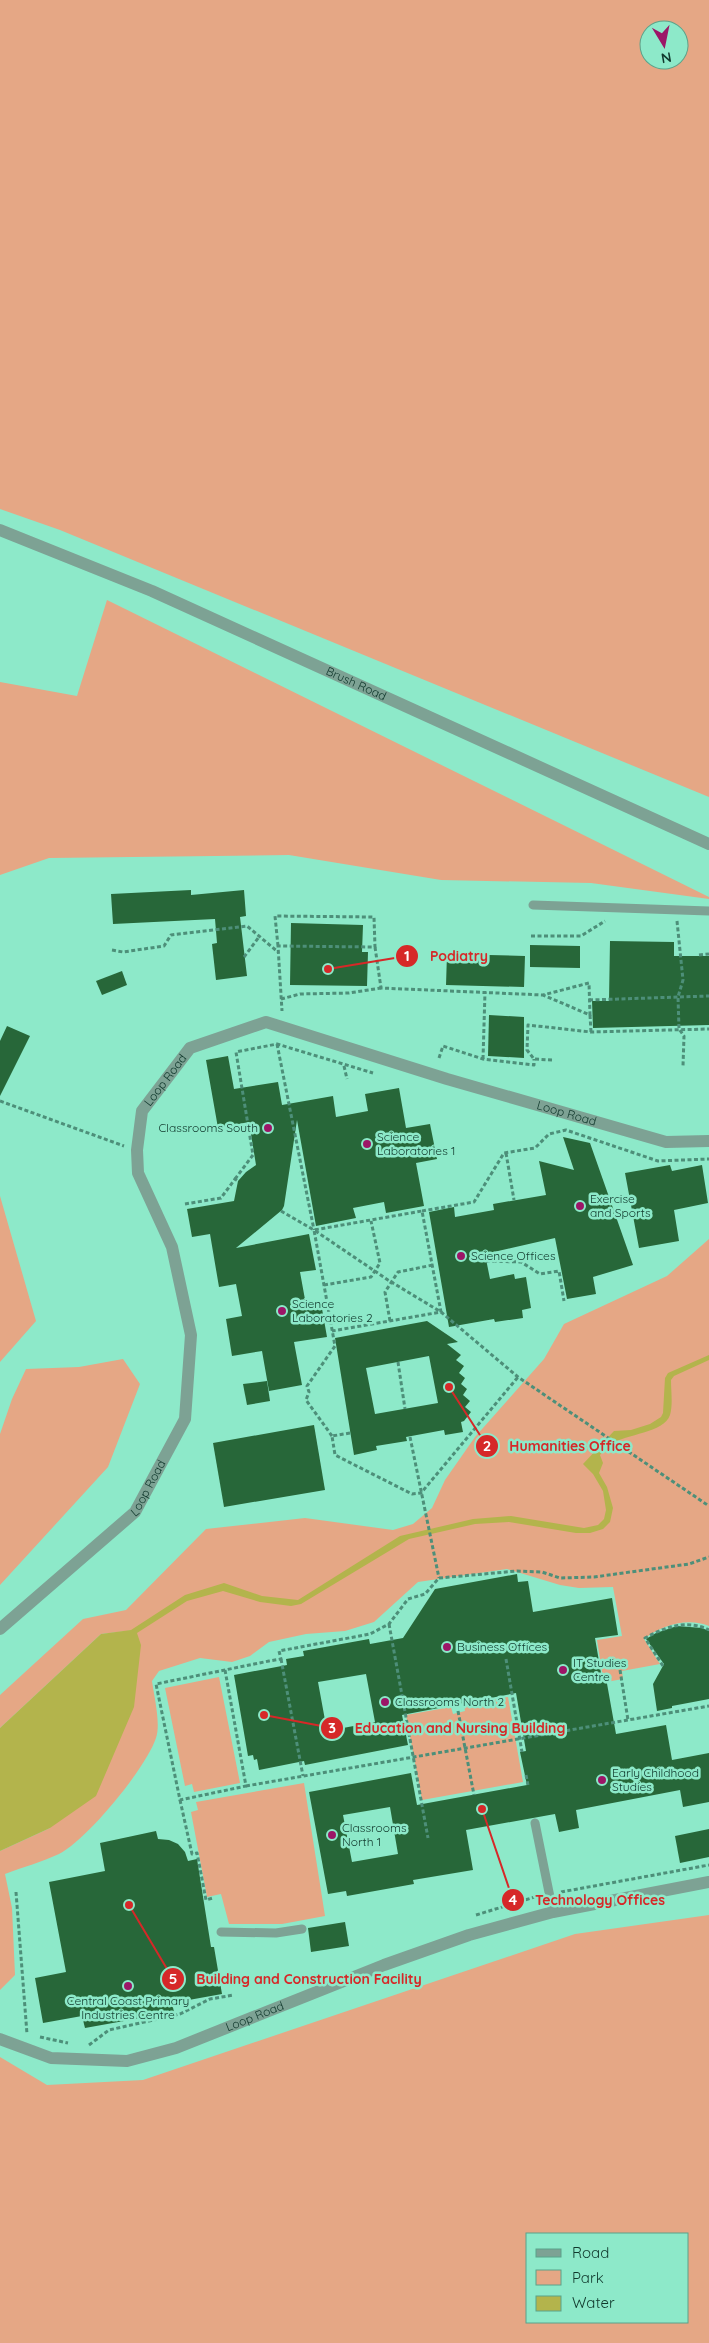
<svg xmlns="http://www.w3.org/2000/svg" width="709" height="2343" font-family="Quicksand,sans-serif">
<rect width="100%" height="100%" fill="#8de9c9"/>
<g fill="#e5a785" fill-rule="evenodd">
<path d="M0,0h709v797l-649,-267 -60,-21zM649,30h30v30h-30z"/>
<polygon points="107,600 709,897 709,899 591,883 441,880 289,855 49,858 0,875 0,682 77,696"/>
<polygon points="0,1196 36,1321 0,1362"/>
<path d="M709,1239v387c-21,-9 -48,-1 -65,13l16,25 -38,7 1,8 -17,3v-4h-3l-6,-38 25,-4 -9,-49 -34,1 -19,-3 -53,-16 -89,13 -44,40 -29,9 -39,3 -37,8 -19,14 -18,6 -32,-4 -41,13 -7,10c2,15 9,43 4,57 -10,30 -69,102 -97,116 -17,8 -36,13 -54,20l7,34 3,67 -15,15v-139l50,-23 86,-198 -35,4 -101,94v-33l83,-76 43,-9 80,-81 99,-11 88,12 20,-6 19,-16 13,-28 30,-43 69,-78 20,-35 103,-48z"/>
<polygon points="123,1359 140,1384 108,1467 0,1585 0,1434 12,1399 26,1369 79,1367"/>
<polygon points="219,1677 240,1783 194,1792 192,1784 185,1786 165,1688"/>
<polygon points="508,1697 523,1782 422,1800 406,1715 451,1707 453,1714 465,1711 464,1705"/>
<polygon points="304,1783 325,1916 282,1924 229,1924 221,1894 207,1897 191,1812 198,1810 196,1802"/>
<path d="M709,1915v428h-709v-286l47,28 96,-5 432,-146zM528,2234h160v88h-160z"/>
</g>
<path fill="#b3b44c" d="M709,1355v5l-35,16 -3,4c0,11 2,25 -1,35 -6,18 -44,19 -59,29 -5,3 -7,7 -11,11l3,8 -4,10 8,14 6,21 -3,14 -7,7 -13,4h-14l-67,-11 -34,2 -66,15 -108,65 -10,2 -31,-4 -37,-11 -36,10 -50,32 4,12 -7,62 -38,89 -46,32 -50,23v-123l101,-94 30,-4 54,-35 39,-12 38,13 36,4 102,-64 73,-17 38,-3 73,12 14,-3 6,-6 2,-9 -3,-19 -10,-17 -10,-10 31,-33 17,-1 19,-6 11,-7 2,-4 2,-35 3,-5z"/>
<g fill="#276739" fill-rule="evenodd">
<polygon points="191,890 191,895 244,890 246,916 240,917 247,976 216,980 212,944 217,943 215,919 113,924 111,894"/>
<polygon points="291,923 363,925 362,952 368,952 367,986 290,985"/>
<polygon points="610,941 674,942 674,956 709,956 709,1025 593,1028 592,1001 609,1001"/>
<polygon points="530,945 580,946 580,968 530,967"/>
<polygon points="447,954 525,956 524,987 446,985"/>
<polygon points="122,971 127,985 102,995 96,981"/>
<polygon points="489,1015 524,1017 524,1058 488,1056"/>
<polygon points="7,1026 30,1036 0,1096 0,1041"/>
<polygon points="228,1056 234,1089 278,1082 282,1105 333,1096 336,1117 368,1111 365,1094 399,1088 406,1128 430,1124 437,1159 416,1163 424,1206 386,1213 384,1202 353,1208 356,1218 316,1226 297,1120 284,1206 282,1210 236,1248 309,1234 316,1270 300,1272 306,1305 321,1303 327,1337 294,1342 302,1385 269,1391 262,1351 232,1356 226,1319 242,1316 236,1284 219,1287 210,1234 192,1237 187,1209 234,1201 238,1181 246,1172 256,1165 249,1122 218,1128 206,1060"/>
<polygon points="563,1137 590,1143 633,1265 593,1277 596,1294 567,1299 555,1238 485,1254 490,1279 514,1274 515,1279 526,1277 531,1308 522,1310 523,1318 495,1322 494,1319 449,1327 429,1212 454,1207 455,1217 494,1210 493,1204 546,1195 539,1161 574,1170"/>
<polygon points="670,1165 672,1171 702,1165 708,1203 674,1210 679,1241 639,1248 625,1173"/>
<path d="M427,1321l31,21 -11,2 14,11 -5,5 8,6 -5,7 6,5 -4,6 6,5 -4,6 7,6 -5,6 6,5 -7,9 -3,1 2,10 -18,3 -1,-5 -38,7 1,4 -31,5 1,4 -23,5 -19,-117zM429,1356l9,47 -63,11 -9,-46z"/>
<polygon points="267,1381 270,1401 247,1405 243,1384"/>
<polygon points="314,1425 325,1490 224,1507 213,1443"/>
<path d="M517,1574l1,8 10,-1 5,31 79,-14 6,37 -23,3 7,41 4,-1 10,56 50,-9 6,35 37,-7v49l-26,5 -3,-17 -104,20 3,18 -20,4 -4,-18 -89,16 7,40 -60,10 1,4 -67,12 -1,-5 -18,3 -19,-102 102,-19 6,32 110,-20 -7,-33 6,-1 -10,-58 -114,22 6,30 -103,20 -1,-4 -45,9 -2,-11 -3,1 -1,-5 -5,1 -14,-81 53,-10 -1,-6 18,-3 -1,-5 66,-12 1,5 33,-6 32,-49zM366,1674l9,48 -48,9 -9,-49zM390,1807l8,47 -46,8 -9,-47z"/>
<polygon points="677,1626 702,1628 709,1631 709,1699 672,1706 672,1708 657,1711 653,1684 664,1664 646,1639 656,1633"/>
<polygon points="709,1829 709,1857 680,1863 675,1836"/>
<polygon points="156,1831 158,1839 169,1840 178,1844 185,1852 188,1861 197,1859 211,1947 214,1947 222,1994 172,2003 174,2012 85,2028 82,2016 43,2023 35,1978 66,1972 49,1882 105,1871 100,1843"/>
<polygon points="345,1922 349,1946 311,1952 308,1928"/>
</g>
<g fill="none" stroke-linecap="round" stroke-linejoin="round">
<g stroke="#4d8f79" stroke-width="3" stroke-dasharray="4 2.5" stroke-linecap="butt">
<polyline points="677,921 683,980 678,997 679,1029 684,1036 683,1066"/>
<polyline points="531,936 581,936 605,921"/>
<polyline points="278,946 275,916 374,917 375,947 278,946 282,1011"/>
<polyline points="375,947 381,988 543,995 589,983 590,1015 543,995"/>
<polyline points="112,950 123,952 164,946 171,935 247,926 278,952"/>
<polyline points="699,955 709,954"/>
<polyline points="244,957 259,937"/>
<polyline points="281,999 300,994 349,993 381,988"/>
<polyline points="589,1000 709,996"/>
<polyline points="590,1015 591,1032"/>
<polyline points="277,1044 314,1230"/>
<polyline points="439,1058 443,1046 483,1059 534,1065 534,1059"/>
<polyline points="483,1059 485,992"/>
<polyline points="552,1060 534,1059 527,1050 528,1025 591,1032 709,1029"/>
<polyline points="344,1066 347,1079"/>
<polyline points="0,1101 124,1146"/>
<polyline points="506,1153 514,1200"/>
<polyline points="235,1179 253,1155 236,1052 277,1044 373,1073"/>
<polyline points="185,1204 221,1198 235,1179 238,1181"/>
<polyline points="281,1211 314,1230 422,1211 441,1312 332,1331"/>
<polyline points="422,1211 474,1202 504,1153 535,1148 549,1134 566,1130 658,1161 709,1159"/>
<polyline points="486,1261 521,1262 540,1274 559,1271 564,1301"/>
<polyline points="324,1285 371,1277 380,1263 371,1221"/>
<polyline points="390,1321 385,1292 398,1272 433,1265"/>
<polyline points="398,1362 405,1409"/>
<polyline points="350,1433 332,1436 335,1455 412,1494 421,1493 518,1377"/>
<polyline points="332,1436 306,1400 309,1392 307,1386 335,1346 314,1230 388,1280 441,1312 518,1377 709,1506"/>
<polyline points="410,1437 439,1578"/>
<polyline points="389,1624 428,1838"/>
<polyline points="281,1659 303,1776"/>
<polyline points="506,1659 522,1752"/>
<polyline points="599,1662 612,1660 620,1670 628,1720"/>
<path d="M663,1666l-18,-28c20,-11 42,-19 64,-8"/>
<polyline points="225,1670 246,1786 180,1800 156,1684 269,1661 281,1659 279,1651 370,1634 389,1624 408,1599 425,1594 439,1578 517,1571 542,1572 560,1578 594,1577 689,1564 709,1557"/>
<polyline points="458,1711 474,1795"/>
<polyline points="526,1775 528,1785"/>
<polyline points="246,1786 709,1706"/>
<polyline points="180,1800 192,1854 197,1853 206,1900 213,1898"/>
<polyline points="16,1892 27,2034"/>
<polyline points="561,1892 709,1865"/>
<polyline points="476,1915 538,1896"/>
<polyline points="40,2037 68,2043"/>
<polyline points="89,2045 109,2030 180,2014 210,1999 234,1995"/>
</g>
<g stroke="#7da294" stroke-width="9">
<polyline points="533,905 709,911"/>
<polyline points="535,1823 553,1912"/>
<polyline points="221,1932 276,1933 302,1929"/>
</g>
<g stroke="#7da294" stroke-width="12">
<path id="s1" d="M0,530l152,61 557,253"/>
<path id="s2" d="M0,1629l135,-117 50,-93 6,-84 -19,-88 -34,-74 -1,-23 5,-39 48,-63 76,-26 181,57 219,63 43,-1"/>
<path id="s3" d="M0,2039l51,19 76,3 49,-13 208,-83 85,-30 84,-23 156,-30"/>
</g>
</g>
<g fill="#9c1667" stroke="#8de9c9" stroke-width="2">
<circle cx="268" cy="1128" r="5"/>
<circle cx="367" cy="1144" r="5"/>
<circle cx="580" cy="1206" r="5"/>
<circle cx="461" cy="1256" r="5"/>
<circle cx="282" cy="1311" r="5"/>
<circle cx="447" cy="1647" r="5"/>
<circle cx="563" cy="1670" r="5"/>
<circle cx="385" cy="1702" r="5"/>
<circle cx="602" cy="1780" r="5"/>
<circle cx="332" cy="1835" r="5"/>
<circle cx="128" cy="1986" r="5"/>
</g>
<g text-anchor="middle" stroke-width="5" stroke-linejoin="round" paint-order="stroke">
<g font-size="12" fill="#10382c" stroke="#8de9c9">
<text dy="4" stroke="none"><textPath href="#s1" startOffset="388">Brush Road</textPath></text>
<text dy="4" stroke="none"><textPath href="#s2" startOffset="641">Loop Road</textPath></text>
<text dy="4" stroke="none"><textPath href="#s2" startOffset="1076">Loop Road</textPath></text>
<text dy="4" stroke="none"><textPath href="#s2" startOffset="206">Loop Road</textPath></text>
<text dy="4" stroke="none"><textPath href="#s3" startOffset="266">Loop Road</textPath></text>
</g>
<g font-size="12" fill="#10382c" stroke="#8de9c9" text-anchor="start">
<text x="258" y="1132" text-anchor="end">Classrooms South</text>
<text x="377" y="1141">Science<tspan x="377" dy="14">Laboratories 1</tspan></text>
<text x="590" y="1203">Exercise<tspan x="590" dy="14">and Sports</tspan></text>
<text x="471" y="1260">Science Offices</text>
<text x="292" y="1308">Science<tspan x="292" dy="14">Laboratories 2</tspan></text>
<text x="457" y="1651">Business Offices</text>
<text x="573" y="1667">IT Studies<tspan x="573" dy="14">Centre</tspan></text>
<text x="395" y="1706">Classrooms North 2</text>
<text x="612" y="1777">Early Childhood<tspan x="612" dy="14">Studies</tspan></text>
<text x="342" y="1832">Classrooms<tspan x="342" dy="14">North 1</tspan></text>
<text x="128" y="2005" text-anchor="middle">Central Coast Primary<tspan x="128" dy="14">Industries Centre</tspan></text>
</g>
</g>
<path fill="none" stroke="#d62828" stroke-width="2" d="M328 969L407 956M449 1387L487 1446M264 1715L332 1728M482 1809L513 1900M129 1905L173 1979"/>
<g fill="#d62828" stroke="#8de9c9" stroke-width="2">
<circle cx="328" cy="969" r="5"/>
<circle cx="449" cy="1387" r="5"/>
<circle cx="264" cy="1715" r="5"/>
<circle cx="482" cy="1809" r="5"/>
<circle cx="129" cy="1905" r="5"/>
<circle cx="407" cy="956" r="12"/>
<circle cx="487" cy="1446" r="12"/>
<circle cx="332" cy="1728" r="12"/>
<circle cx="513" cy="1900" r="12"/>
<circle cx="173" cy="1979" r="12"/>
</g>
<g font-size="15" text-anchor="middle" font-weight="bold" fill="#fff">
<text x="407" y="961">1</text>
<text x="487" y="1451">2</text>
<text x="332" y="1733">3</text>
<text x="513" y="1905">4</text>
<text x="173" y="1984">5</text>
</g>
<g font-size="14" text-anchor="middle" font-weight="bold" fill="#d62828" stroke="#8de9c9" stroke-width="5" stroke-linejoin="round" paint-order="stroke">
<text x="459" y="961">Podiatry</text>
<text x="570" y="1451">Humanities Office</text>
<text x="460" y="1733">Education and Nursing Building</text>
<text x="600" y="1905">Technology Offices</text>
<text x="309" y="1984">Building and Construction Facility</text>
</g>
<rect x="526" y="2233" width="162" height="90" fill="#8de9c9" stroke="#5ba28a"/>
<rect x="536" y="2249" width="25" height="8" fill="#7da294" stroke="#5ba28a"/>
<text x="572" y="2258" font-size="15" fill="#10382c">Road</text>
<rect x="536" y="2270" width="25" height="15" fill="#e5a785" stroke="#5ba28a"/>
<text x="572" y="2283" font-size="15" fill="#10382c">Park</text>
<rect x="536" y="2296" width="25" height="15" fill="#b3b44c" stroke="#5ba28a"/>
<text x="572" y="2308" font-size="15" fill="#10382c">Water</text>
<g transform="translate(664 45) rotate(170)"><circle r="24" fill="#8de9c9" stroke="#5ba28a"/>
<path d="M0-4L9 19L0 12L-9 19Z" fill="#9c1667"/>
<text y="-8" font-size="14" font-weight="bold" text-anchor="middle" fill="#10382c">N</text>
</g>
</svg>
